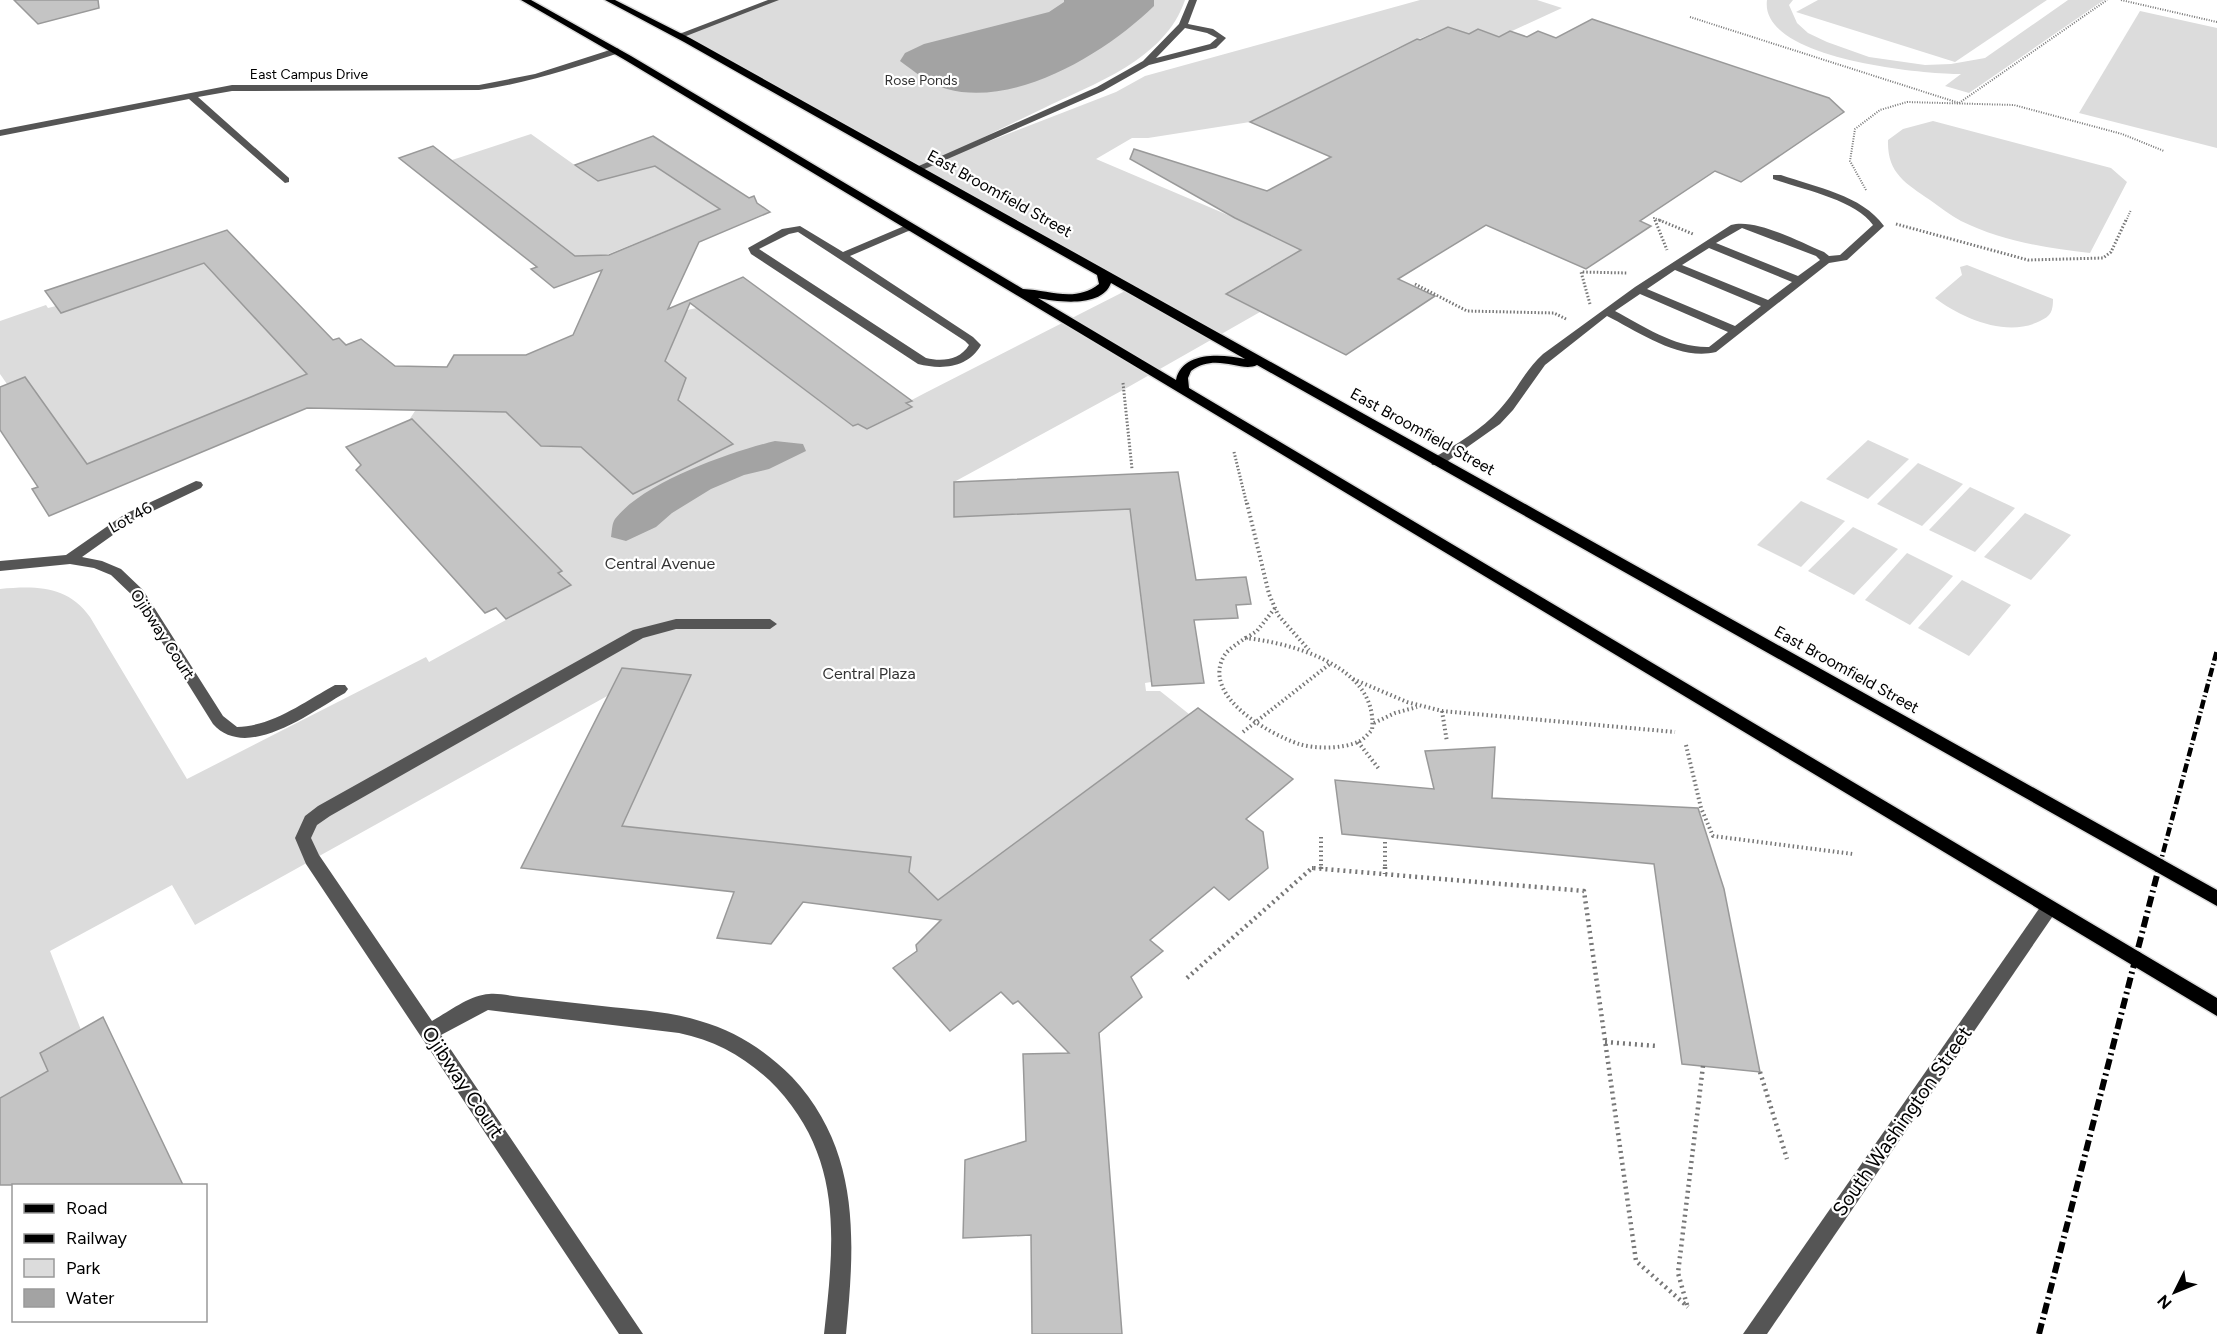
<svg xmlns="http://www.w3.org/2000/svg" width="2217" height="1334" font-family="Figtree,sans-serif">
<rect width="100%" height="100%" fill="#fff"/>
<g fill="#dcdcdc">
<path d="M775,0h410c-20,60 -92,84 -143,109 -38,18 -75,36 -112,55l186,-72 29,-16 275,-76h117l25,8 -63,29 -21,-8 -9,5 -21,-7 -51,21 -147,74 -102,16h-16l-36,21 139,59 66,32 -75,44 34,18 -137,78 -169,92v35l176,-8 21,173 -6,1 1,8h14l29,23 -251,186 -29,-28 2,-15 -289,-31 68,-151 -68,-7 -13,27 -414,230 -23,-40 -122,66 31,79 -41,23 8,18 -48,27v-509c35,-3 67,-4 90,28l97,162 239,-122 3,5 141,-77 -12,-12 3,-2 -164,-133 18,-27 59,-10 -6,11h38l35,34 61,2 -1,17 32,29 97,-52 -72,-9 28,-55 -34,-28 35,-40 10,-2 155,118 6,-2 9,5 44,-21 -5,-5 19,-10 204,-104 -451,-253z"/>
<path d="M1767,0h26l-4,5 8,18 11,10 19,9 42,15 56,8 26,-1 34,-6 83,-58h36l-135,93 -24,-7 16,-12c-39,0 -202,-15 -194,-74z"/>
<polygon points="1818,0 2047,0 1955,62 1796,12"/>
<polygon points="2140,11 2217,28 2217,148 2079,113"/>
<path d="M1933,121l178,47 16,14 -37,71c-44,-5 -89,-12 -129,-32 -11,-6 -21,-14 -31,-21 -25,-17 -43,-27 -42,-60l15,-11z"/>
<polygon points="531,134 597,181 645,159 720,209 606,255 575,256 452,160"/>
<polygon points="204,263 310,374 87,464 25,378 7,384 0,374 0,321 46,305 48,308 56,306 62,313"/>
<path d="M1967,265l86,34c0,12 -2,17 -13,22 -33,17 -79,-3 -105,-23l27,-23 -2,-8z"/>
<polygon points="1868,440 1909,459 1868,499 1826,479"/>
<polygon points="1918,463 1963,484 1922,526 1877,504"/>
<polygon points="1970,487 2015,508 1975,552 1929,530"/>
<polygon points="1801,501 1845,521 1801,567 1757,545"/>
<polygon points="2025,513 2071,535 2031,580 1984,557"/>
<polygon points="1853,527 1898,549 1854,595 1808,571"/>
<polygon points="1907,553 1953,576 1910,625 1865,600"/>
<polygon points="1962,580 2011,605 1969,656 1918,628"/>
</g>
<g fill="#a3a3a3">
<path d="M1064,0h90v6c-47,46 -138,102 -207,83 -17,-4 -33,-18 -47,-28l5,-8 19,-9 125,-32 15,-10z"/>
<path d="M775,441l28,3 3,7 -37,18 -25,6 -33,14 -39,24 -16,14 -30,14 -15,-4c1,-6 1,-14 4,-18 29,-37 115,-67 160,-78z"/>
</g>
<g fill="#c4c4c4" stroke="#999" stroke-width="1.5">
<polygon points="14,0 98,0 99,8 38,24"/>
<polygon points="1592,19 1829,98 1844,112 1741,182 1715,171 1640,221 1651,226 1586,269 1486,225 1398,279 1435,296 1346,355 1226,294 1301,250 1235,218 1130,159 1134,149 1267,191 1331,157 1250,122 1417,39 1420,40 1448,27 1469,34 1478,29 1499,37 1510,31 1527,37 1538,31 1556,38"/>
<polygon points="653,136 749,198 754,196 757,203 770,212 699,242 668,309 743,277 912,401 906,403 912,407 867,429 858,424 853,426 690,303 665,361 686,378 678,400 733,444 633,494 581,447 541,446 506,412 307,408 49,516 32,489 38,487 0,430 0,387 25,377 87,464 307,374 204,263 61,313 45,291 227,230 333,340 339,338 346,345 361,339 395,366 447,367 454,355 526,355 573,335 602,270 554,288 531,269 537,267 399,158 433,146 575,256 609,255 720,209 655,166 598,181 575,165"/>
<polygon points="412,419 562,571 558,573 571,585 506,619 496,608 485,613 356,470 361,465 346,447"/>
<polygon points="1178,472 1196,580 1246,577 1251,604 1236,605 1238,618 1194,620 1204,683 1152,686 1130,509 954,517 954,482"/>
<polygon points="622,668 691,675 622,826 911,857 909,872 938,900 1198,708 1293,779 1246,819 1263,832 1268,868 1229,900 1214,887 1150,940 1163,951 1131,977 1142,997 1099,1033 1122,1334 1032,1334 1031,1235 963,1238 965,1160 1026,1141 1023,1054 1069,1053 1018,1001 1013,1004 1001,992 950,1031 893,968 917,951 916,945 941,920 803,902 771,944 717,938 734,892 521,868"/>
<polygon points="1495,747 1492,798 1698,808 1724,889 1760,1072 1682,1064 1654,864 1342,834 1335,780 1434,789 1425,751"/>
<polygon points="103,1017 183,1185 0,1185 0,1098 48,1071 40,1053"/>
</g>
<g fill="none" stroke-linecap="round" stroke-linejoin="round">
<defs>
<path id="major" d="M521,0h10l100,56 392,233c27,1 52,14 76,-5l-2,-9 -413,-233 -79,-42h10l75,38 1527,852v16l-960,-541c-16,8 -41,-13 -66,6l-3,7 1,10 1028,610v18l-1592,-956zM1111,283l134,76c-23,-5 -63,-8 -69,21l-138,-82c20,4 64,10 73,-15z"/>
</defs>
<use href="#major" stroke="#dbdbdb" stroke-width="3"/>
<g stroke="#777" stroke-width="2" stroke-dasharray="1 1.5" stroke-linecap="butt">
<polyline points="2121,0 2217,22"/>
<polyline points="1690,17 1959,103 2107,0"/>
<polyline points="1866,190 1850,161 1855,129 1880,110 1907,102 2014,105 2122,134 2164,151"/>
<polyline points="1655,221 1654,218 1662,221"/>
<polyline points="2126,221 2131,210"/>
</g>
<g stroke="#777" stroke-width="3" stroke-dasharray="1.5 2" stroke-linecap="butt">
<polyline points="1655,220 1667,250"/>
<polyline points="1659,220 1693,234"/>
<polyline points="1896,224 2028,260 2103,258 2111,252 2126,220"/>
<polyline points="1415,284 1467,311 1554,313 1566,319"/>
<polyline points="1590,304 1581,272 1628,273"/>
<polyline points="1123,383 1132,469"/>
<polyline points="1234,452 1247,505"/>
</g>
<g stroke="#777" stroke-width="4" stroke-dasharray="1.5 3" stroke-linecap="butt">
<polyline points="1247,503 1269,594 1278,615 1309,650"/>
<path d="M1245,638c48,5 134,29 127,92 -4,4 -9,10 -14,12 -17,7 -42,7 -59,2 -30,-10 -98,-48 -75,-88 4,-7 15,-13 21,-18z"/>
<polyline points="1246,638 1257,631 1275,608"/>
<polyline points="1353,679 1407,702 1442,711 1675,732"/>
<polyline points="1442,711 1447,742"/>
<polyline points="1374,723 1395,713 1417,707"/>
<polyline points="1243,732 1331,663"/>
<polyline points="1358,742 1379,769"/>
<polyline points="1686,745 1701,808 1713,836 1853,854"/>
<polyline points="1321,837 1321,868"/>
<polyline points="1385,842 1385,868"/>
<polyline points="1312,868 1315,868"/>
</g>
<g stroke="#777" stroke-width="4.5" stroke-dasharray="2 4" stroke-linecap="butt">
<polyline points="1321,867 1321,869"/>
<polyline points="1385,867 1385,874"/>
<polyline points="1187,978 1312,868 1584,891 1636,1261 1688,1307"/>
<polyline points="1605,1042 1657,1046"/>
<polyline points="1760,1072 1787,1159"/>
<polyline points="1687,1305 1678,1273 1703,1066"/>
</g>
<g fill="#555" fill-rule="evenodd">
<polygon points="768,0 779,0 681,38 674,36"/>
<path d="M1189,0h8l-9,24 25,5 13,9 -10,10 -67,17 -46,26 -183,80 -8,-2 185,-82 46,-26 36,-37zM1185,28l22,5 10,5 -7,6 -54,14z"/>
<path d="M616,48l3,1v4c-46,15 -91,30 -140,37l-247,1 -34,6 91,81v4l-4,1 -96,-84 -189,37v-6l232,-45h247l56,-11z"/>
<path d="M1773,175h8c34,12 81,20 103,51l-37,34 -18,3 -113,89c-37,9 -77,-20 -109,-36l-62,49 -32,45 -13,14 -58,41h-10l-1,-3 1,-3c24,-15 50,-29 68,-50 16,-17 25,-39 43,-55l92,-67 96,-62c25,-7 68,17 93,27l5,4 11,-1 33,-30c-17,-25 -71,-36 -100,-46zM1742,228l74,28 4,4 -22,16 -82,-33zM1709,248l83,34 -24,18 -86,-35zM1675,270l86,36 -26,20 -88,-37zM1640,294l88,38 -19,15c-34,1 -66,-21 -94,-36z"/>
<path d="M909,224l5,3 -1,2 -63,27 123,81 8,8c-13,23 -39,25 -63,19l-167,-110 -3,-6 34,-19 18,-3 43,26zM798,232l167,109 4,4c-9,15 -27,17 -43,13l-167,-109 30,-15z"/>
<path d="M196,481l5,1 2,3 -2,3 -67,32 -52,37 20,4 19,8 22,21 80,126 14,11c36,-1 67,-25 98,-42h10l3,4 -3,4c-34,19 -98,69 -132,31l-80,-128 -22,-21 -17,-7 -24,-4 -70,7v-10l66,-6 59,-41z"/>
<path d="M676,619h94l7,5 -7,5h-94l-33,9 -313,178 -13,9 -6,13 8,17 113,166c16,-9 38,-26 57,-27 10,-1 22,2 32,3 27,3 54,6 81,9 33,4 67,5 98,15 36,10 66,30 92,56 69,74 63,164 54,257h-22c10,-91 20,-173 -47,-246 -27,-28 -59,-47 -98,-55l-191,-23 -47,25 202,299h-24l-313,-470 -11,-26 10,-22 13,-10 315,-176z"/>
<polygon points="2049,901 2055,903 2058,908 2055,913 1767,1334 1743,1334 2043,903"/>
</g>
<use href="#major" fill="#000" fill-rule="evenodd"/>
<polyline stroke="#000" stroke-width="4.5" stroke-dasharray="9 3 1.5 3" stroke-linecap="butt" points="2159,868 2217,650"/>
<polyline stroke="#000" stroke-width="6" stroke-dasharray="11 4 2 4" stroke-linecap="butt" points="2039,1334 2159,867"/>
</g>
<g text-anchor="middle" stroke-width="4.5" stroke-linejoin="round" paint-order="stroke">
<g font-size="14" fill="#000" stroke="#fff">
<text x="309" y="79">East Campus Drive</text>
</g>
<g font-size="14" fill="#333" stroke="#fff">
<text x="921" y="85">Rose Ponds</text>
</g>
<g font-size="16" fill="#000" stroke="#fff">
<text transform="translate(1000 193) rotate(29)" y="6">East Broomfield Street</text>
<text transform="translate(1423 431) rotate(29)" y="6">East Broomfield Street</text>
<text transform="translate(130 517) rotate(-29)" y="6">Lot 46</text>
<text transform="translate(163 634) rotate(57)" y="6">Ojibway Court</text>
<text transform="translate(1847 669) rotate(29)" y="6">East Broomfield Street</text>
</g>
<g font-size="16" fill="#333" stroke="#fff">
<text x="660" y="569">Central Avenue</text>
<text x="869" y="679">Central Plaza</text>
</g>
<g font-size="20" fill="#000" stroke="#fff">
<text transform="translate(463 1082) rotate(56)" y="7">Ojibway Court</text>
<text transform="translate(1902 1121) rotate(-55)" y="7">South Washington Street</text>
</g>
</g>
<rect x="12" y="1184" width="195" height="138" fill="#ffffff" stroke="#999999" stroke-width="1.5"/>
<rect x="24" y="1204" width="30" height="9" fill="#000000" stroke="#999999" stroke-width="1.5"/>
<text x="66" y="1214" font-size="18" fill="#000000">Road</text>
<rect x="24" y="1234" width="30" height="9" fill="#000000" stroke="#999999" stroke-width="1.5"/>
<text x="66" y="1244" font-size="18" fill="#000000">Railway</text>
<rect x="24" y="1259" width="30" height="18" fill="#dcdcdc" stroke="#999999" stroke-width="1.5"/>
<text x="66" y="1274" font-size="18" fill="#000000">Park</text>
<rect x="24" y="1289" width="30" height="18" fill="#a3a3a3" stroke="#999999" stroke-width="1.5"/>
<text x="66" y="1304" font-size="18" fill="#000000">Water</text>
<g transform="translate(2175 1292) rotate(227)" stroke="#ffffff" stroke-width="4.5" paint-order="stroke">
<path d="M0-4.5L10 22L0 15L-10 22Z" fill="#000000"/>
<text y="-9" font-size="16" font-weight="bold" text-anchor="middle" fill="#000000">N</text>
</g>
</svg>
